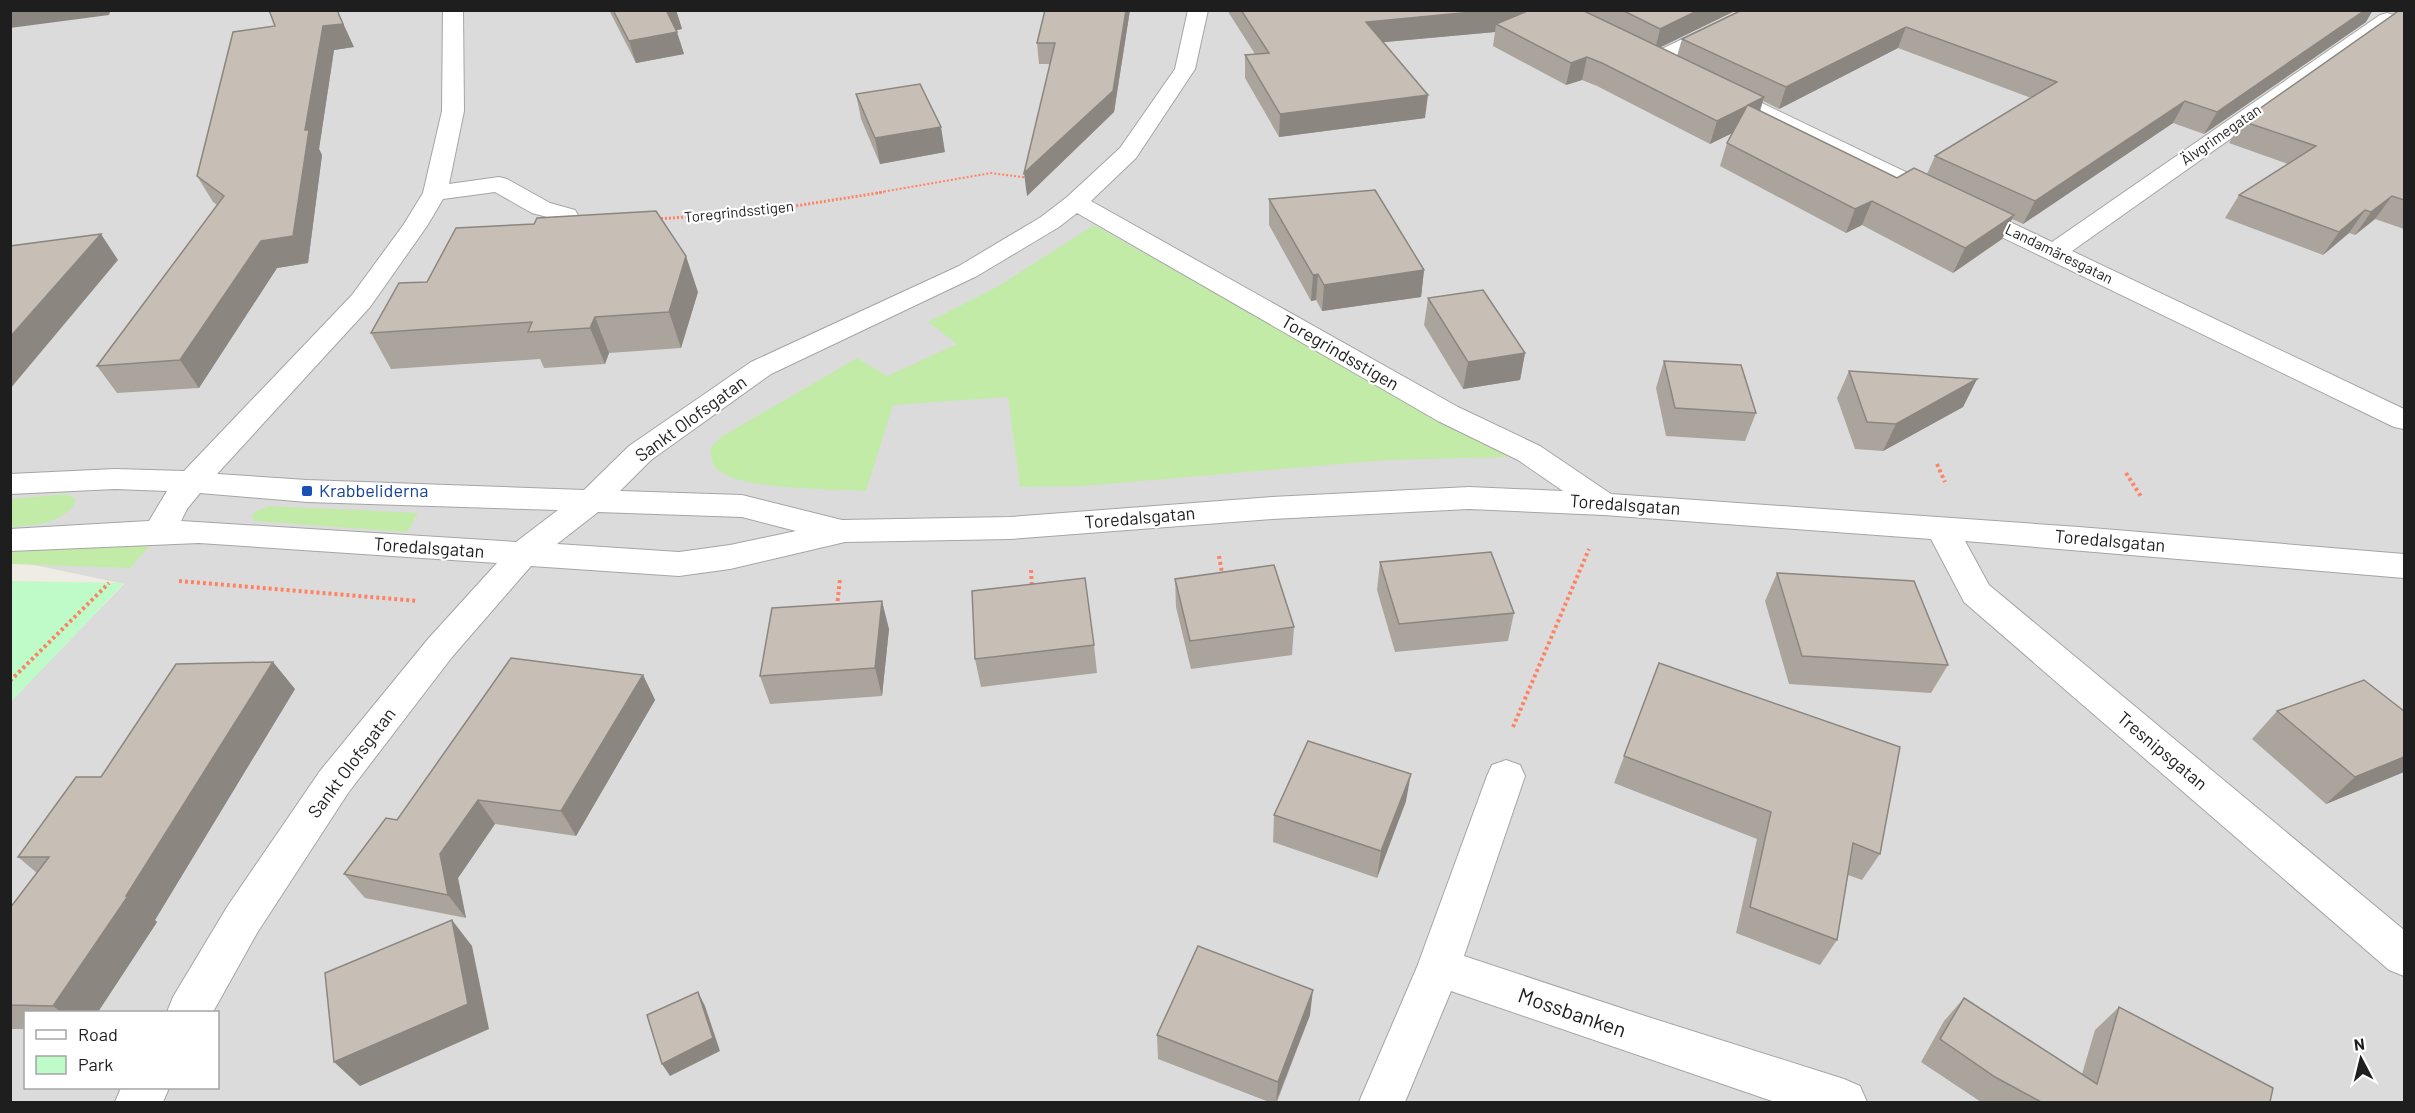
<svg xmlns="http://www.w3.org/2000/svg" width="2415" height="1113" font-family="Barlow,sans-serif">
<rect width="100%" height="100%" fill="#efece3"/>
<path fill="#dcdbdb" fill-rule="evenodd" d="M11,11h2393v1091h-2393l-1,-400 114,-118 -113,-24zM26,1012h192v76h-192z"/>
<g fill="#c2eba7">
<path d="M1094,225l414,232 -122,3 -303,26 -63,1 -12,-90 -115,8 -27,86c-31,-2 -130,-1 -149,-22 -6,-6 -6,-14 -7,-21l11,-11 136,-79 30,18 70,-32 -29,-22 69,-35z"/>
<path d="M66,494l9,4 -1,7c-17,20 -39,20 -63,22v-28z"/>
<polygon points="270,506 418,513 407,532 254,521 252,516 256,511"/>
<polygon points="150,545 130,568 11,564 11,551 89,546"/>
</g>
<polygon fill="#befbc9" points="11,581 124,583 11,702 10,581"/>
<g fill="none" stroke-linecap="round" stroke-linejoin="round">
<defs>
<g id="minor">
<path d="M443,10h20l1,101 -15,73 50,-7 8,2 43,24 25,7 3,5 -3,5 -9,2 -34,-9 -37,-21 -52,7 -16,27 -57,81 -153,167 90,6 277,10 45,-44 122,-84 208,-96 82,-49 26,-20 53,-49 55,-79 13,-59h20l-13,59 -59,89 -45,43 367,206 82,39 71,48 468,33 325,27v24l-439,-37 24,44 415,345v46l-15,-6 -425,-368 -33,-63 -327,-24 -135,-6 -197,10 -261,20 -166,3 -115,27 -51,7 -148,-10 -79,91 -104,136 -91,140 -44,79h-46l6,-15 54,-90 93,-136 108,-132 69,-76 -298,-20 -189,8v-22l139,-8 18,-30 -52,-2 -105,5v-20l105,-5 69,2 168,-176 52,-71 19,-31 19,-82zM1077,213l361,208 80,39 45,31 -94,-4 -197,10 -261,20 -169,3 -100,-25 -122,-4 31,-31 120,-86 206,-98 82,-49zM200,493l107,9 251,8 -42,32 -335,-21 6,-12zM598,512l144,5 54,14 -66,14 -51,7 -122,-8z"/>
<polygon points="1743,10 1769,10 1767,14 1661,64 1654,66 1647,64 1644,60 1647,56"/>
<polygon points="2387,13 2394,15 2397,19 2394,23 2072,251 2404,409 2404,429 2394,427 1729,105 1726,100 1729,95 1737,94 1745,95 2052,242 2380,15"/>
<polygon points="1506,760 1520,765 1525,776 1464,956 1645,1016 1844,1079 1860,1086 1867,1102 1775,1102 1451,991 1405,1102 1359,1102 1417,967 1487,776 1492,765"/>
<polygon points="121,1088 169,1088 163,1102 115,1102"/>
</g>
</defs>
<use href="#minor" stroke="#a5a5a5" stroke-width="2"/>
<polyline stroke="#fe8365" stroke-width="2" stroke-dasharray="2 2" stroke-linecap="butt" points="876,193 991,173 1030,178"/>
<polyline stroke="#fe8365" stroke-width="3" stroke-dasharray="2 2" stroke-linecap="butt" points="657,219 757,212 884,192"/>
<g stroke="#fe8365" stroke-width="4" stroke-dasharray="3 3" stroke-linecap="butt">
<polyline points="1937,464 1945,482"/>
<polyline points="2126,473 2142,498"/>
<polyline points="1219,556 1222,573"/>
<polyline points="1031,570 1032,589"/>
<polyline points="179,581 417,601"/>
<polyline points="837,607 840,579"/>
<polyline points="10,681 109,583"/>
<polyline points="1513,727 1589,549"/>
</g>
<use href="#minor" fill="#fff" fill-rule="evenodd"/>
</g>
<g fill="#aba49d" fill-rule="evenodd">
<polygon points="609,10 676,10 682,29 676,30 684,54 636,63"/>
<polygon points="1045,10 1130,10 1114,112 1027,196 1050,64 1039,64 1037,43"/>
<path d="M1227,10h510l-78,37 18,9 5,-17 60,-29 624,12 -162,112 -31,-11 -150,101 -11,-5 -10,20 -49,34 -91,-48 -16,8 -126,-67 7,-23 6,-10 -23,11 -113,-58 -15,-6 -16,5 -73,-39 2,-14 -112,10 42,76 -146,19 -34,-59v-23l10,-1zM1898,48l133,50 -96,58 -8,18 -30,4 -137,-67 3,-10 16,8z"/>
<polygon points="2386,10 2404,10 2404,229 2375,219 2355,235 2349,233 2323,255 2225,218 2239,195 2288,164 2229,143 2242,121 2396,13"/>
<polygon points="233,32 354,47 334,50 319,149 322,155 308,263 277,268 199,388 117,393 97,366 217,205 213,202 197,176"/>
<polygon points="856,94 945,152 880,164 861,119"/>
<polygon points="1269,199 1424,270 1421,297 1322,311 1316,300 1311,301 1269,225"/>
<polygon points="698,292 681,348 609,353 605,364 544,368 540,359 391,369 371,333"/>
<polygon points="1428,298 1525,353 1520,380 1463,389 1424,325"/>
<polygon points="1664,361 1756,413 1745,441 1666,436 1656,388"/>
<polygon points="1849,371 1977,379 1963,407 1883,451 1855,449 1837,398"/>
<polygon points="1380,562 1514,613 1508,641 1395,652 1377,590"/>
<polygon points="1777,573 1948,665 1931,693 1789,684 1765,601"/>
<polygon points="1175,579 1294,627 1292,655 1191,669 1176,607"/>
<polygon points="889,629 882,696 770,704 760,676"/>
<polygon points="1094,645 1097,673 981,687 975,659"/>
<polygon points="1659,663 1880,854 1862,880 1848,875 1837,940 1820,965 1736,933 1757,839 1614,783"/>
<polygon points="643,675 655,700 576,836 495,824 458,878 466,918 365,898 344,874 397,820"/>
<polygon points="295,689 155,920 157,922 98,1012 26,1012 26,1029 10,1029 10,908 37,873 18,857 101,777"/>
<polygon points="2277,711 2404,711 2404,772 2326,804 2252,739"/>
<polygon points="1406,801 1377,878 1273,842 1274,815"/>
<polygon points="1964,998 2082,1074 2095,1030 2119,1007 2270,1102 1981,1102 1921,1062 1944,1021"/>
<polygon points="1310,1015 1277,1102 1269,1102 1158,1059 1157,1035"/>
</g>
<g fill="#8b867f">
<polygon points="10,10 111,10 109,15 10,28"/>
<polygon points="337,10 354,47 334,50 319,149 322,155 308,263 277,268 199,388 180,360 305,130 323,26"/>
<polygon points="666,10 676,10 682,29 672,31"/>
<polygon points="1126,10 1130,10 1114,112 1027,196 1024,173"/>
<polygon points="1493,10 1539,10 1496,24 1495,32 1364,44 1366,22"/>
<polygon points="1699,10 1737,10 1655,50 1660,29"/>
<polygon points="2365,10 2373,10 2366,22 2204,134 2217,112"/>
<polygon points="1906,27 1898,48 1779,109 1786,87"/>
<polygon points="677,32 684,54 636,63 629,41"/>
<polygon points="1587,57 1582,80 1566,85 1571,63"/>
<polygon points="1428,95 1425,118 1279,137 1280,114"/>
<polygon points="1764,97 1757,120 1748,105"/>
<polygon points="2185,101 2173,123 2023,224 2035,201"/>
<polygon points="1747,106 1740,129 1710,144 1717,121"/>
<polygon points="941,127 945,152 880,164 875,138"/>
<polygon points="2392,196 2375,219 2355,235 2371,212"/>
<polygon points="1872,201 1862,225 1846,233 1855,209"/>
<polygon points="2365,210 2349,233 2323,255 2339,232"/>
<polygon points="2014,215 2002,239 1953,273 1965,248"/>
<polygon points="101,234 118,260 10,389 10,337"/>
<polygon points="686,256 698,292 681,348 669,312"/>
<polygon points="1424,270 1421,297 1322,311 1324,285"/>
<polygon points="1318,274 1316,300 1311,301 1313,275"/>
<polygon points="595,317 609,353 605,364 590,328"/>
<polygon points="1525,353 1520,380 1463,389 1468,362"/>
<polygon points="1977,379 1963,407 1883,451 1896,424"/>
<polygon points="882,601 889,629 882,696 875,668"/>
<polygon points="273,662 295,689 155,920 157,922 98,1012 61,1012 53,1006 126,896"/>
<polygon points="643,675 655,700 576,836 561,811"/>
<polygon points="2404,757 2404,772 2326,804 2355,777"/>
<polygon points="1411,774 1406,801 1377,878 1381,851"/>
<polygon points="478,800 495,824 458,878 466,918 448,895 440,854"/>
<polygon points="452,920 472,946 489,1029 360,1086 334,1062"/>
<polygon points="1313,990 1310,1015 1276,1102 1278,1082"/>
<polygon points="698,992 705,1006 720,1051 670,1076 662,1064"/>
</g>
<g fill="#c7bfb6" stroke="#8b867f" stroke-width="1.5">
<polygon points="269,10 337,10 343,24 323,26 305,130 309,130 293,236 261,241 180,360 97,366 224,196 197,176 233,32 275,26"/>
<polygon points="613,10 666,10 677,32 629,41"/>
<polygon points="1045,10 1126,10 1113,91 1024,173 1055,43 1037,43"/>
<polygon points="1241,10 1493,10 1366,22 1428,95 1280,114 1245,55 1269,53"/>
<polygon points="1530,10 1582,10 1764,97 1748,105 1897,178 1914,168 2014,215 1965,248 1872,201 1855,209 1727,143 1747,106 1717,121 1602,63 1587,57 1571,63 1496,24"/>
<polygon points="1622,10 1699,10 1660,29"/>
<polygon points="1742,10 2365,10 2217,112 2185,101 2035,201 1935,156 2057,82 1906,27 1786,87 1682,39"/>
<polygon points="2400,10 2404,10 2404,200 2392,196 2371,212 2365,210 2339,232 2239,195 2316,146 2242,121"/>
<polygon points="920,84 941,127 875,138 856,94"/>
<polygon points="1375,190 1424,270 1324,285 1318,274 1313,275 1269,199"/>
<polygon points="656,211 686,256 669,312 595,317 590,328 528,332 532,322 371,333 399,283 427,282 456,228 534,224 537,218"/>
<polygon points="101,234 10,337 10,246"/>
<polygon points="1483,290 1525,353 1468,362 1428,298"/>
<polygon points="1664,361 1741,365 1756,413 1675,408"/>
<polygon points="1849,371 1977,379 1896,424 1867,422"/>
<polygon points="1491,552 1514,613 1399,624 1380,562"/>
<polygon points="1274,565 1294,627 1190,641 1175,579"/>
<polygon points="1777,573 1914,581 1948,665 1802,656"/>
<polygon points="1085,578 1094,645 975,659 972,591"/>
<polygon points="882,601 875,668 760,676 772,608"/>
<polygon points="511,658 643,675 561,811 478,800 440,854 448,895 344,874 386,818 397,820"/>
<polygon points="273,662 126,896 128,896 53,1006 10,1005 10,908 49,857 18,857 76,777 101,777 176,664"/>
<polygon points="1659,663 1900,747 1880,854 1853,843 1837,940 1750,907 1771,812 1624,756"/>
<polygon points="2364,680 2404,711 2404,757 2355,777 2277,711"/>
<polygon points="1308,741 1411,774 1381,851 1274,815"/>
<polygon points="452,920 468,1004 334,1062 325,973"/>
<polygon points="1198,946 1313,990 1278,1082 1157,1035"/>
<polygon points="698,992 713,1038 662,1064 647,1015"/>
<polygon points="1964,998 2097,1084 2119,1007 2273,1088 2270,1102 2041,1102 1995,1077 1940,1039"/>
</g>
<rect fill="#1a4fb4" stroke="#fff" stroke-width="2" x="301" y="485" width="12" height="12" rx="3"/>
<g text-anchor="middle" stroke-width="4.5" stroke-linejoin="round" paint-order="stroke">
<g font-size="15" fill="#1e1e1e" stroke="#fff">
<text transform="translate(2221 135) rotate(-35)" y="5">Älvgrimegatan</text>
<text transform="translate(739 212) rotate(-6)" y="5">Toregrindsstigen</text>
<text transform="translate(2059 254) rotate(26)" y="5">Landamäresgatan</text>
</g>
<g font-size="18" fill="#1e1e1e" stroke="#fff">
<text transform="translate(1340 353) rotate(30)" y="6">Toregrindsstigen</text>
<text transform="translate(691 419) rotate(-36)" y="6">Sankt Olofsgatan</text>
<text transform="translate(1625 505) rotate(4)" y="6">Toredalsgatan</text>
<text transform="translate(1140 518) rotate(-5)" y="6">Toredalsgatan</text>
<text transform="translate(2110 541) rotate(5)" y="6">Toredalsgatan</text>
<text transform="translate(429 548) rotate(4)" y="6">Toredalsgatan</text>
<text transform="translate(2162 751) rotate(40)" y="6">Tresnipsgatan</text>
<text transform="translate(352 763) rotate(-53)" y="6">Sankt Olofsgatan</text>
</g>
<g font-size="18" fill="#164399" stroke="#fff" text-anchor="start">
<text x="319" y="497">Krabbeliderna</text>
</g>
<g font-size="21" fill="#1e1e1e" stroke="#fff">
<text transform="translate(1572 1013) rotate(19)" y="7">Mossbanken</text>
</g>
</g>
<rect width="2415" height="1113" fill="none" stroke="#1e1e1e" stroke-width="24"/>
<rect x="24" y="1011" width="195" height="78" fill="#ffffff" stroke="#a5a5a5" stroke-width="1.5"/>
<rect x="36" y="1030" width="30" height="9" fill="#ffffff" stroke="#a5a5a5" stroke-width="1.5"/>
<text x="78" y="1041" font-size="18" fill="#1e1e1e">Road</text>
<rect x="36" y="1056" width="30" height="18" fill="#befbc9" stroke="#a5a5a5" stroke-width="1.5"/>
<text x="78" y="1071" font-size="18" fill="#1e1e1e">Park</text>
<g transform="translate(2361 1059) rotate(353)" stroke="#ffffff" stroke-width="4.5" paint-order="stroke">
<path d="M0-4.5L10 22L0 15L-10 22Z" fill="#1e1e1e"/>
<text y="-9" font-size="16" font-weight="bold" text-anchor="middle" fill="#1e1e1e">N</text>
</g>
</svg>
